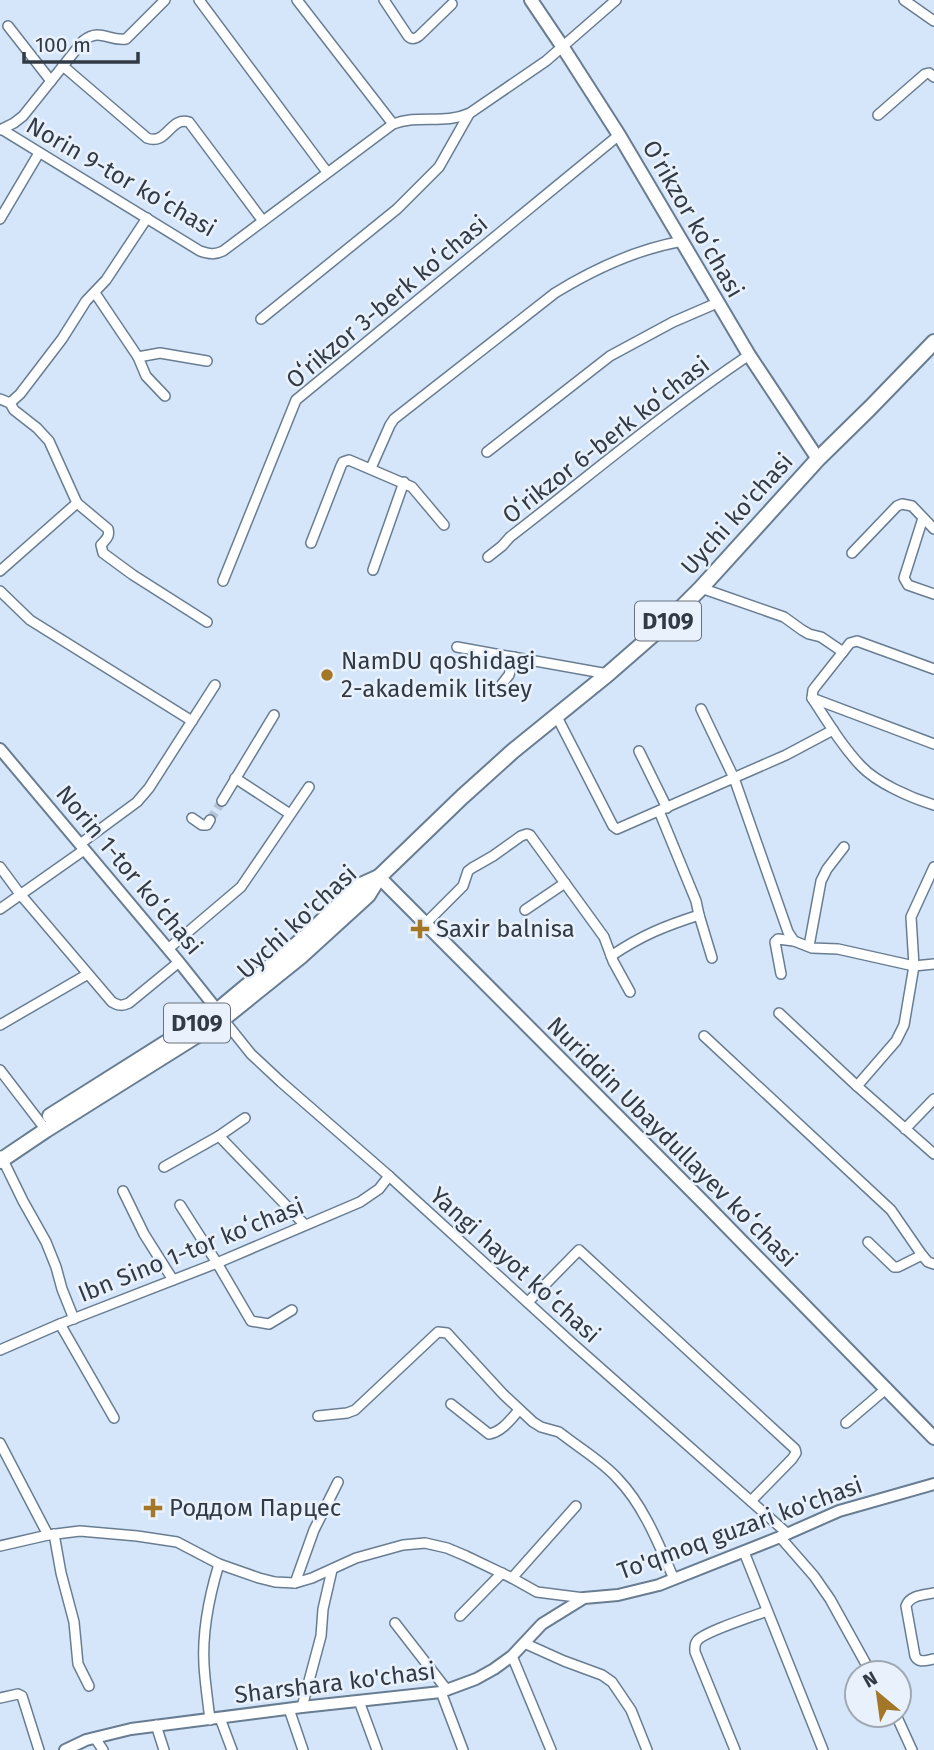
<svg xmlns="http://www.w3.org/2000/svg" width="934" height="1750" font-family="'Fira Sans',sans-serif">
<rect width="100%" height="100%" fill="#d5e6fa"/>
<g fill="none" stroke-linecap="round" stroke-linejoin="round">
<polyline stroke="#b4c4d6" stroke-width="9" stroke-dasharray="9 4.5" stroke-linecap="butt" points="210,820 222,801"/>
<defs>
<g id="minor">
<polyline points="199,0 327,172"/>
<polyline points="297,0 393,124"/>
<path d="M384,0l24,36c4,4 7,3 11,0l33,-32"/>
<polyline points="904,0 934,21"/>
<polyline points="8,26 51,81"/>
<path d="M63,66l84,72c20,8 23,-22 42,-16l74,99"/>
<polyline points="878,115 925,74 929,73 934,77"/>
<path d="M0,130l14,-7 9,-7 60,-75c17,-14 26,1 43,-2l39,-39"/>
<path d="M3,130l197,121c9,3 15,4 23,0l170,-127c26,-10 51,1 77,-11l76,-52 70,-61"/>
<polyline points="0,219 39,153"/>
<polyline points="95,293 138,357 160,353 207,361"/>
<polyline points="261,319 397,209 439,167 469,114"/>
<polyline points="138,357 146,376 165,396"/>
<polyline points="0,399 10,403 20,394 62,339 86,301 106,280 147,218"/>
<path d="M10,403l4,7 23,18 12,13 28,62 31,26c2,8 -2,10 -7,16l2,8 30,22 74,47"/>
<polyline points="487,452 610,356 673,322 717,303"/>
<path d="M371,468l19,-43 4,-6 161,-126c39,-24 82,-44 128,-52"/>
<polyline points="923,518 904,578 908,585 934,594"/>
<polyline points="311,543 341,466 343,462 349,460 412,487 444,525"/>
<polyline points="852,553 897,506 902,504 912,506 934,529"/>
<path d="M488,557l14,-11 8,-9c79,-61 156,-126 239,-182"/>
<polyline points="373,570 404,482"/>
<polyline points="0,571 77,503"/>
<polyline points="223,581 296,400 619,135"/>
<polyline points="701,588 784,617 802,630 809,634 821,637 843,652"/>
<polyline points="0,591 30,620 192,721"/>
<polyline points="457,647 608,674"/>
<polyline points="934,669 857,641 850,643 816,686 813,690 812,698 934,744"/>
<polyline points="502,684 509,675 514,657"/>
<path d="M812,698c15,23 30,48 49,68 16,17 50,32 73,39"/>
<polyline points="701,709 734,778 788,932 794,941 812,948 838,949 914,966 934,964"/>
<polyline points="556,715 613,826 617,829 786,755 833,730"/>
<polyline points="639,751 667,808"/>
<polyline points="235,778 290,814"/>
<polyline points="222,801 274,715"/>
<polyline points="192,818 202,825 207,825 210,820"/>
<polyline points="80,844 137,802 149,788 215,685"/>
<path d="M0,867l20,27 92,108c7,4 10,4 17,1l50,-41"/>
<polyline points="0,909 84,850"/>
<polyline points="525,910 565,883"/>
<polyline points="699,915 712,958"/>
<polyline points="425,924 463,886 468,871 472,868 493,856 521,836 527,834 530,835 604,937 613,961 630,992"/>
<polyline points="809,946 821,881 827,869 844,847"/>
<polyline points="168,949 241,887 309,787"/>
<path d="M611,956c31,-21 54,-30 88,-41l-3,-14 -37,-90"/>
<polyline points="781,974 775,942 778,939 794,941"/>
<polyline points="779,1013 857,1086 934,1154"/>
<polyline points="223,1019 251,1054 281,1082 389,1176 572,1343 788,1534"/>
<polyline points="0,1025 88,974"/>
<polyline points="704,1036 891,1210 922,1255 928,1262 934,1264"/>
<polyline points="0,1070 46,1130"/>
<polyline points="857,1086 896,1041 904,1025 914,966 911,917 934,867"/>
<polyline points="905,1129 934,1099"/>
<polyline points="219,1136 245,1118"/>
<polyline points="1,1156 23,1201 46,1242 56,1267 62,1289 74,1319"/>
<polyline points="164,1167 219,1136 305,1225"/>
<polyline points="123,1191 144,1234 173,1280"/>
<polyline points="180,1205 217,1263 251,1321 269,1324 292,1310"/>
<polyline points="868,1242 894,1267 898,1267 922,1255"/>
<polyline points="528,1302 579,1250 795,1449 796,1453 792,1459 751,1501"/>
<polyline points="60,1324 114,1418"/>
<polyline points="0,1350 60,1324 217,1263 360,1202 379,1189 389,1176"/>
<path d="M451,1404l38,30c13,-2 22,-15 30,-24"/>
<path d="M318,1416l29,-3 8,-3 83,-78 9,1 56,61 30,28 8,5 18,5 8,6c17,13 37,25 51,41 26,27 41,66 56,100"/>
<polyline points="846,1423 887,1388"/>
<polyline points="0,1443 48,1535"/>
<polyline points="54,1534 61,1573 74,1622 78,1664 89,1686"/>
<polyline points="780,1537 814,1576 830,1599 871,1673"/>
<polyline points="0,1546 48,1535 80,1531 137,1536 177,1542 219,1564 259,1578 275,1582 295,1583 312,1578 356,1558 403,1545 425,1543 447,1548 466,1556 512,1578 537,1592 584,1598"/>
<polyline points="744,1552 823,1750"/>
<polyline points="512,1578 576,1506"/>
<polyline points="295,1583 314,1530 338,1482"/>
<path d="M934,1593c-10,2 -24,2 -28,13l9,50c4,8 12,4 19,3"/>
<polyline points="460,1616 502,1573"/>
<polyline points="395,1623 447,1690"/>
<polyline points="524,1643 564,1661 602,1675 612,1682 631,1710 647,1750"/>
<polyline points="512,1656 551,1750"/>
<polyline points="441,1692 463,1750"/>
<polyline points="0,1698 18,1694 22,1696 39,1750"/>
<polyline points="359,1701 377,1750"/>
<polyline points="302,1707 321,1636 323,1609 332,1570"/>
<polyline points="289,1709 303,1750"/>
<polyline points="896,1715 912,1750"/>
<polyline points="220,1718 232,1750"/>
<path d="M210,1720c-2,-18 -5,-37 -6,-55 -2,-34 5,-68 15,-101"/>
<polyline points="156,1725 164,1750"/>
<polyline points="95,1738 103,1750"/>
<path d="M735,1750l-40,-98c0,-5 -1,-7 2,-11 6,-9 57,-25 70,-30"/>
</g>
<g id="tertiary">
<polyline points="0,749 179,962 222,1016"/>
<polyline points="65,1750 86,1740 131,1729 302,1707 441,1692 476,1679 494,1669 512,1656 542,1624 584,1598 618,1595 659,1585 780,1537 839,1511 934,1484"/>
</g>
<g id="secondary">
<polyline points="531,0 562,46 619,135 749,355 818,459"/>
<polyline points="379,877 708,1207 934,1438"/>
</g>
<g id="primary">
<polyline points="50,1116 218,1010 303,939 359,886 379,877"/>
<polyline points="0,1161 46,1130 223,1019 300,957 368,895 379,877 462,797 513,751 608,674 663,626 701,588 818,459 870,408 934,342"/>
</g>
</defs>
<use href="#minor" stroke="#697d92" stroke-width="12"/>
<use href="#tertiary" stroke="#697d92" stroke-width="14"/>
<use href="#secondary" stroke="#697d92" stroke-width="16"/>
<use href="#primary" stroke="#697d92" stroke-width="18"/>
<use href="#minor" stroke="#fff" stroke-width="9"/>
<use href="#tertiary" stroke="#fff" stroke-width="10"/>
<use href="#secondary" stroke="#fff" stroke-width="12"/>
<use href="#primary" stroke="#fff" stroke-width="14"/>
</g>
<g fill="#a37628" stroke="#e9f2fc" stroke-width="2.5">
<circle cx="327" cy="675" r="7"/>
<path d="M416.5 918.5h7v7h7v7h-7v7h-7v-7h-7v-7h7z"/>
<path d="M149.5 1497.5h7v7h7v7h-7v7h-7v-7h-7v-7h7z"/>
</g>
<g text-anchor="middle" stroke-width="5" stroke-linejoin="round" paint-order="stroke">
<g fill="#e9f2fc" stroke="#69727c" stroke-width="2">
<rect x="635" y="601.5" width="66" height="39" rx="5"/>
<rect x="164" y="1003.5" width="66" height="39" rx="5"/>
</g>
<g font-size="23" font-weight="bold" fill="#323b45">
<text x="668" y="629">D109</text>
<text x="197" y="1031">D109</text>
</g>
<g font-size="24" fill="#323b45" stroke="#e9f2fc">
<text transform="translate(121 177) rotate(30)" y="8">Norin 9-tor koʻchasi</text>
<text transform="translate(693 219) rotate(60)" y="8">Oʻrikzor koʻchasi</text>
<text transform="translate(387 302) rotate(-40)" y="8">Oʻrikzor 3-berk koʻchasi</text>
<text transform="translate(606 440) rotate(-38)" y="8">Oʻrikzor 6-berk koʻchasi</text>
<text transform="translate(737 514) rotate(-48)" y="8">Uychi ko'chasi</text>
<text transform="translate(129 870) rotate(50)" y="8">Norin 1-tor koʻchasi</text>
<text transform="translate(297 922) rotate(-43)" y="8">Uychi ko'chasi</text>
<text transform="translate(672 1142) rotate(45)" y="8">Nuriddin Ubaydullayev koʻchasi</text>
<text transform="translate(191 1250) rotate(-22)" y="8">Ibn Sino 1-tor koʻchasi</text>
<text transform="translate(515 1265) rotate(42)" y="8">Yangi hayot koʻchasi</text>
<text transform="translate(740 1528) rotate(-20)" y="8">To'qmoq guzari ko'chasi</text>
<text transform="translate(335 1683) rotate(-7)" y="8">Sharshara ko'chasi</text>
</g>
<g font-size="24" fill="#323b45" stroke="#e9f2fc" text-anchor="start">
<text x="341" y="669">NamDU qoshidagi<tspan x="341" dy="28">2-akademik litsey</tspan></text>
<text x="436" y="937">Saxir balnisa</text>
<text x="169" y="1516">Роддом Парцес</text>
</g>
</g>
<g transform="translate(878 1694) rotate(331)"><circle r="33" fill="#e9f2fc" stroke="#a0a9b3" stroke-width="2"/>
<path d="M0-5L12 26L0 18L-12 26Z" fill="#a37628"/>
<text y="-10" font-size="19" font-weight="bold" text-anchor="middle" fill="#323b45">N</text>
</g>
<path d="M24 52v10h114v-10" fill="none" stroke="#323b45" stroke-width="3.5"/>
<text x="35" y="52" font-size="21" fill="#323b45" stroke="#e9f2fc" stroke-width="5" paint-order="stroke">100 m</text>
</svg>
